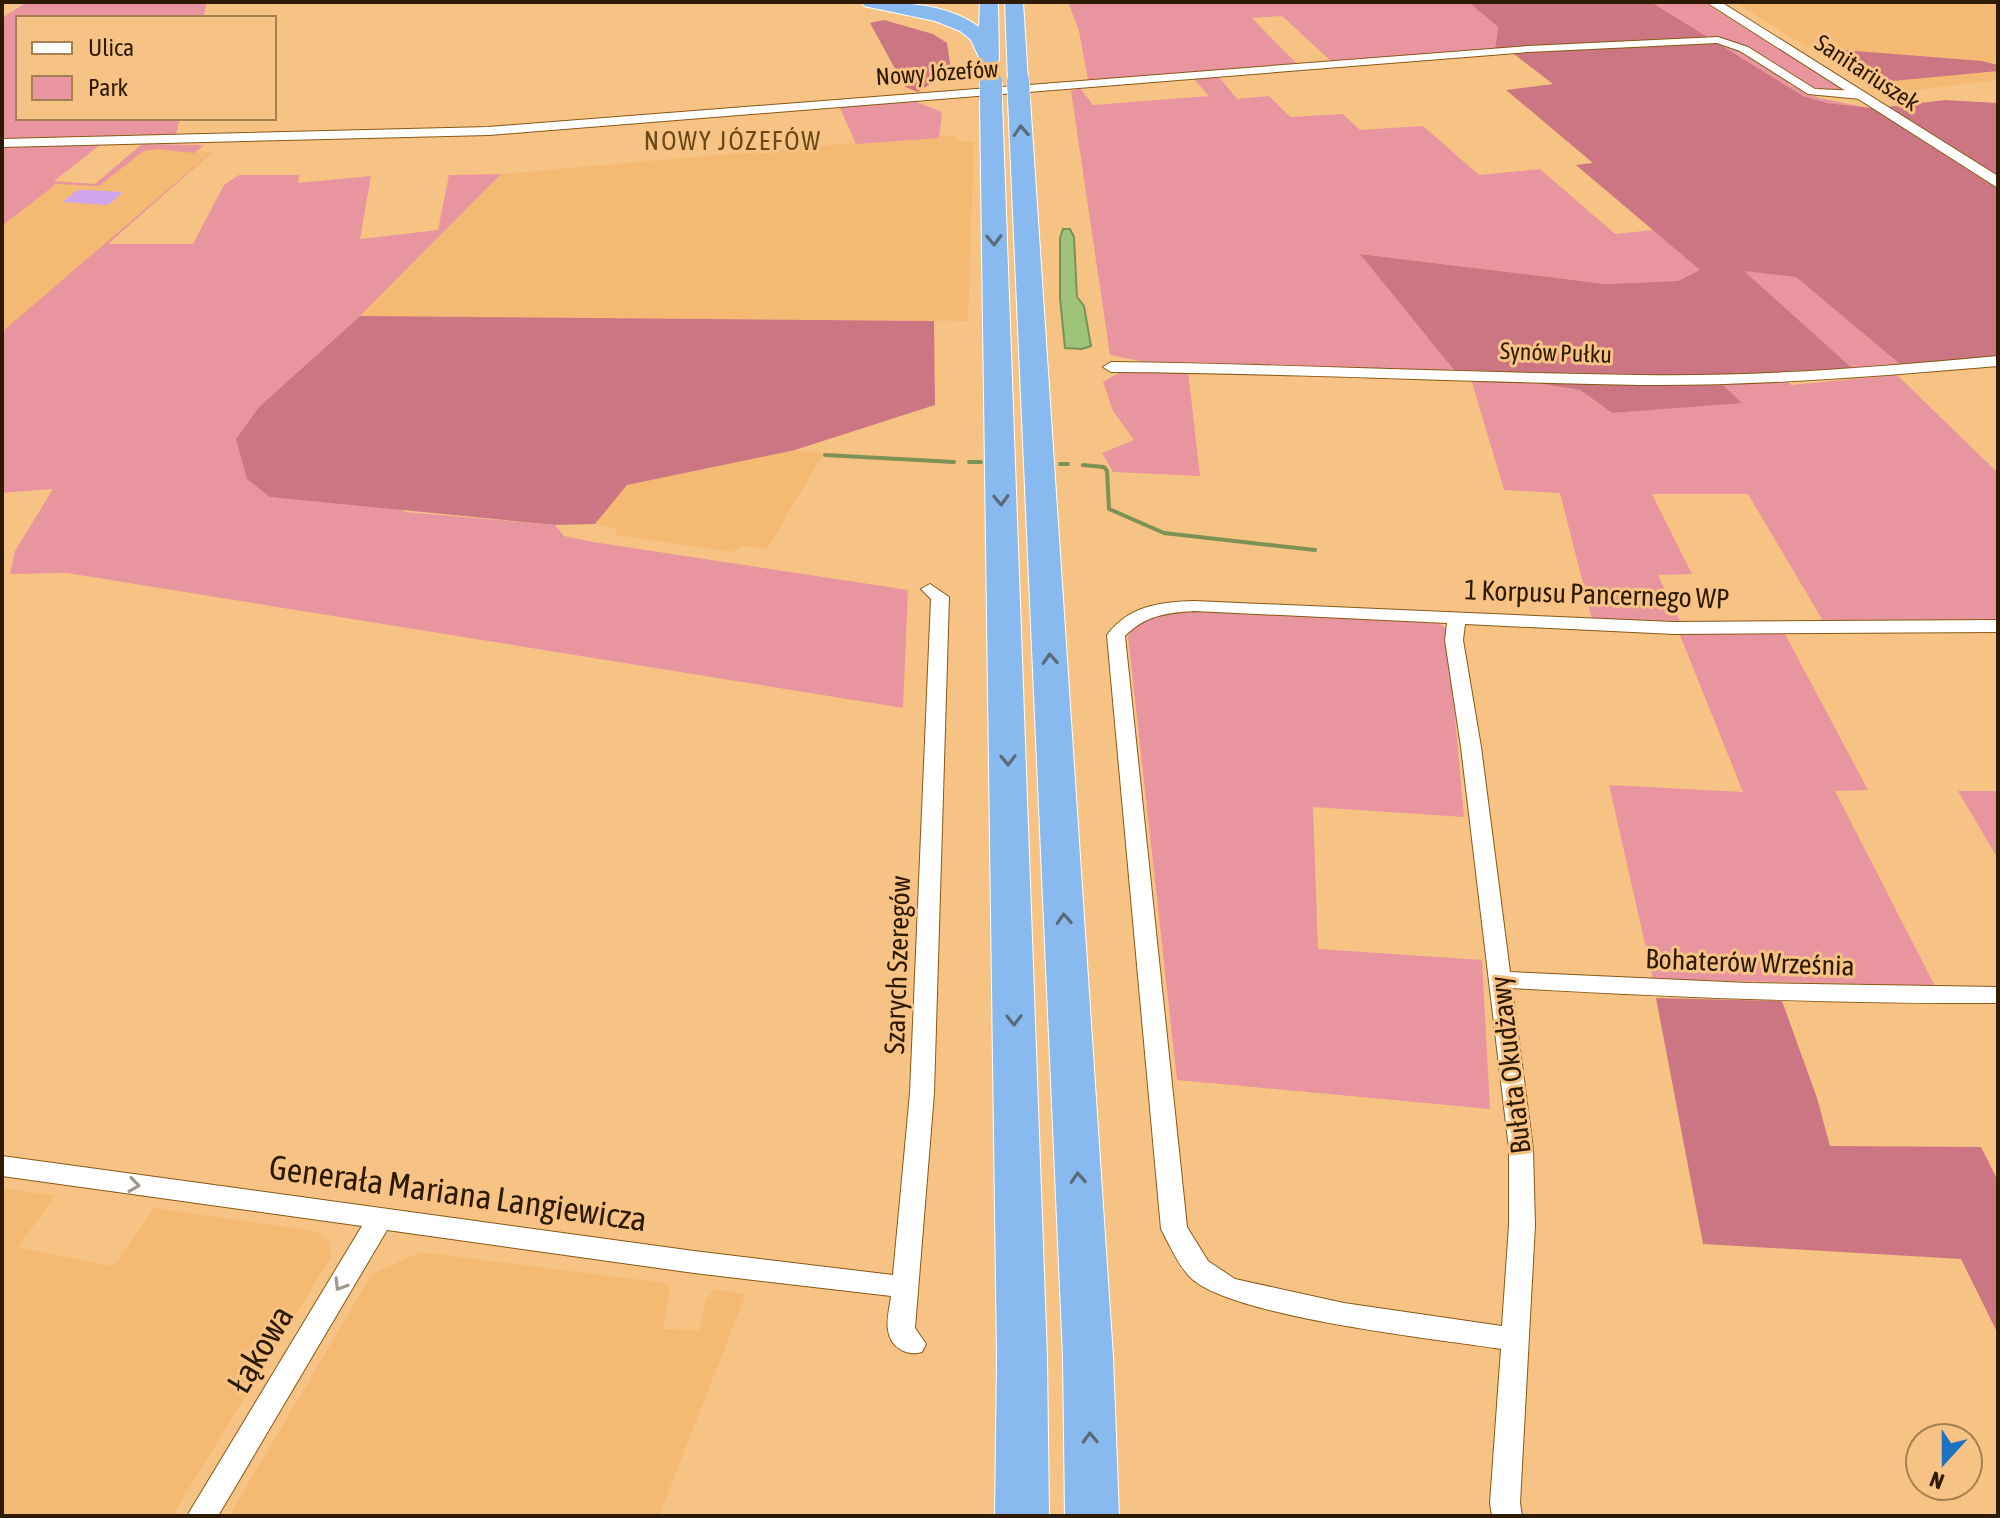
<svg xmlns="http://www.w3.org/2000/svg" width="2000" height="1518" font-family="'Asap Condensed',sans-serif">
<rect width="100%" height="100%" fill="#f7c384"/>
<g fill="#f4ba74">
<polygon points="1735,2 1998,2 1998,80 1907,91 1807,47"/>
<polygon points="944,135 955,136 956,141 974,142 968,321 360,316 501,174"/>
<polygon points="141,145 203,147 199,151 213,152 2,336 2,222 53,182 95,184"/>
<polygon points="795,450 824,453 767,549 745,546 731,552 616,535 615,528 595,524 626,485"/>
<polygon points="2,1188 56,1196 18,1247 113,1266 154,1208 315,1231 330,1241 331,1257 172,1516 2,1516"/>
<polygon points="420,1252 666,1283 670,1290 663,1329 699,1330 706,1300 714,1289 746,1294 659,1516 229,1516 372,1274"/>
</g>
<g fill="#e895a0">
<polygon points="27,2 207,2 203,18 18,18 18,118 180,118 175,138 2,140 2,18"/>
<polygon points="1068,2 1468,2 1498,27 1495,49 1333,63 1282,16 1252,18 1299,66 1088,80 1079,31"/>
<path d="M1651,2h52l141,87c-21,9 -39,-11 -56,-5l31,14 46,9 -38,-4 -23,-6z"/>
<polygon points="1219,77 1237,99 1269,96 1290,117 1343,114 1360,130 1423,126 1479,175 1540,169 1615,234 1653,230 1701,270 1678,281 1606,284 1361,254 1454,370 1580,390 1612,413 1741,402 1710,375 1779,372 1791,385 1897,375 1998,473 1998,619 1823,621 1748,494 1652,494 1692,574 1658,575 1680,621 1592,619 1560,493 1504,490 1471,379 1188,371 1200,476 1113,472 1102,453 1134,440 1113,411 1103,382 1140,361 1110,355 1071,91 1080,88 1093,105 1209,96 1194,79"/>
<polygon points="914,101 942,112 939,138 856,144 839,106"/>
<polygon points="222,143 108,244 193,244 224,185 239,175 299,175 298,183 371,176 360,239 438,230 449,175 501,174 360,316 260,406 405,512 555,525 564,536 593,542 908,590 903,708 67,573 10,574 15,551 53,489 2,493 2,332"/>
<polygon points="142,144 204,145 194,153 156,149 144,151 99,186 56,184 2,226 2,146 100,145 54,181 95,184"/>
<polygon points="1742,270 1796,277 1901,365 1854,370"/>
<path d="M1196,609l236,9 15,11 17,188 -151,-10 5,142 164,11 8,149 -313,-29 -49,-444c17,-25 41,-24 68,-27z"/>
<polygon points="1679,633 1785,634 1868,790 1835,791 1935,986 1653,979 1609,785 1743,792"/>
<polygon points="1958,791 1998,791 1998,859"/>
</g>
<g fill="#cc7683">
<polygon points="1468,2 1651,2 1803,96 1827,103 1872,108 1998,189 1998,358 1901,365 1796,277 1744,271 1854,370 1712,375 1742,403 1612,413 1580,390 1454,370 1360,254 1606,284 1678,281 1700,270 1576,165 1593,163 1506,90 1553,84 1514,54 1495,49 1498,27"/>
<polygon points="884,20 933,34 947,43 951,70 918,92 905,87 870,23"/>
<polygon points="1844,50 1982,61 1998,65 1998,71 1882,82 1844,68 1826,56"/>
<polygon points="1945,100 1998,103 1998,177 1886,107"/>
<polygon points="360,316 934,321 935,405 795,450 627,485 595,524 555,525 270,497 247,479 236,439 260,406"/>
<polygon points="1656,998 1782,1001 1817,1098 1830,1146 1981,1147 1998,1181 1998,1334 1961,1259 1703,1244"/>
</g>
<polygon fill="#9ec47a" stroke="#7c9156" stroke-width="2" points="1063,229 1070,229 1074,237 1077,297 1084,306 1091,346 1082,349 1065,348 1060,298 1060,238"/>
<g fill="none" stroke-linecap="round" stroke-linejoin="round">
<g stroke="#7c9156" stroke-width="4">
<polyline points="825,455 954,462"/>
<polyline points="969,462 981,462"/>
<polyline points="1060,464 1068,464"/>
<polyline points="1083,465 1104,467 1107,471 1109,509 1164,533 1315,550"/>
</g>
</g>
<polygon fill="#cfa5ec" points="78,190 86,190 123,192 108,205 62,202"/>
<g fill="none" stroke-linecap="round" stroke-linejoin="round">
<defs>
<g id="minor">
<polygon points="1718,37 1748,47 1815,89 1861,91 1867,95 1861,99 1808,94 1740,51 1717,43 1528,52 489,135 2,147 2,139 489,127 1528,46"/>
<path d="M1998,356v10c-119,10 -239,20 -358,19 -176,-3 -353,-12 -529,-13l-8,-5 8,-5c176,2 353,11 529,13 119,2 239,-8 358,-19z"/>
<path d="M930,584l19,13 -15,496 -19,235 11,16 -4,8c-15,5 -32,-5 -34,-22 -2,-10 2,-24 3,-34l-197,-23 -307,-43 -169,286h-31l175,-290 -360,-50v-20l692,95 199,24 17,-182 21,-494 -10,-10z"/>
<path d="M1194,601l480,21 324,-2v12l-324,2 -209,-10 -2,16 18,107 29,225 239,11 249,4v16c-162,1 -324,-6 -486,-15l21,161 2,76 -15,278 2,13h-30l-2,-13 11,-154c-63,-10 -272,-32 -311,-72 -12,-12 -21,-33 -29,-48l-54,-594c22,-29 52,-33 87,-34zM1194,611l253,12 -2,17 16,107 48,402v76l-7,101 -158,-23 -109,-24 -27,-18 -21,-34 -62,-591c21,-21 41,-23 69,-25z"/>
</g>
<polygon id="tertiary" points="1706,2 1721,2 1998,176 1998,188"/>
<g id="motorway">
<path d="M862,2c38,0 85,1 117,25l1,-25h18l1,58 -3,4h-14l-11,-24 -11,-9 -25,-10 -71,-15z"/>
<polygon points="1005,2 1023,2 1028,81 1018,87 1008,81"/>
<polygon points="1019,93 1030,99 1113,1357 1119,1516 1065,1516 1063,1357 1008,99"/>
<polygon points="991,95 1002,101 1047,1357 1049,1516 995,1516 997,1357 980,101"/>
</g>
</defs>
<use href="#minor" stroke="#875915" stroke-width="2"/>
<use href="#tertiary" stroke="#875915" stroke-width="2"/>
<use href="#motorway" stroke="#fff" stroke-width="2"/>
<use href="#minor" fill="#fff" fill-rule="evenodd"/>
<use href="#tertiary" fill="#fff" fill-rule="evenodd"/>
<use href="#motorway" fill="#89baef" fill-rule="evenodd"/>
<defs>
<g id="motorway-bridge">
<polyline points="1018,81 1019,99"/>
<polyline points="991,82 991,101"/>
</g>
</defs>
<use href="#motorway-bridge" stroke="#fff" stroke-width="23" stroke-linecap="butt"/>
<use href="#motorway-bridge" stroke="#89baef" stroke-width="22"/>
</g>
<defs><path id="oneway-chevron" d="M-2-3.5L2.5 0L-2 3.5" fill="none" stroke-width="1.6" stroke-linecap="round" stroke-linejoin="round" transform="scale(2)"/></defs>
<g stroke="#5b6a78">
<use href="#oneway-chevron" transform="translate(1021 131) rotate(-93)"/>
<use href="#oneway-chevron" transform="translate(994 240) rotate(88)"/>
<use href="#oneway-chevron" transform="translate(1001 500) rotate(88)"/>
<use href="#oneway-chevron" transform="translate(1050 659) rotate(-93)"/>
<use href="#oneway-chevron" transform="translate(1008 760) rotate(89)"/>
<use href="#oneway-chevron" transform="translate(1064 919) rotate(-93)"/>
<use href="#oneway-chevron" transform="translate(1014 1020) rotate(89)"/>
<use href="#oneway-chevron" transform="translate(1078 1178) rotate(-93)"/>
<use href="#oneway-chevron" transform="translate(1090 1438) rotate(-92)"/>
</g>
<g stroke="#a0988d">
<use href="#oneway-chevron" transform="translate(134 1185) rotate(8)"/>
<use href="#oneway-chevron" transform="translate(340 1285) rotate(121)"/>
</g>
<g text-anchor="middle" stroke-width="6" stroke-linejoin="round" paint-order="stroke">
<g font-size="24" fill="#2d1a01" stroke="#f7c384">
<text transform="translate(937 73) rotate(-4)" y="8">Nowy Józefów</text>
<text transform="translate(1867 73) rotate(33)" y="8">Sanitariuszek</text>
<text transform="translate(1556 353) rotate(2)" y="8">Synów Pułku</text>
</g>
<g font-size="26" letter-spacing="2" fill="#6b4817" stroke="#f7c384">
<text x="733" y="150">NOWY JÓZEFÓW</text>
</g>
<g font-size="28" fill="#2d1a01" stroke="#f7c384">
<text transform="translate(1597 594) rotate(2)" y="10">1 Korpusu Pancernego WP</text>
<text transform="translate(1750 962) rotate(2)" y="10">Bohaterów Września</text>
<text transform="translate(897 965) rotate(-88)" y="10">Szarych Szeregów</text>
<text transform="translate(1510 1065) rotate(-97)" y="10">Bułata Okudżawy</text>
</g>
<g font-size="34" fill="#2d1a01" stroke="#f7c384">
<text transform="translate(458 1193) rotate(8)" y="12">Generała Mariana Langiewicza</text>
<text transform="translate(260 1349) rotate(-59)" y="12">Łąkowa</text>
</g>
</g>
<rect width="2000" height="1518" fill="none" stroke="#2d1a01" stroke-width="8"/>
<rect x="16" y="16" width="260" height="104" fill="#f7c384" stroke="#a67f50" stroke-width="2"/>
<rect x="32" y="42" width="40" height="12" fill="#ffffff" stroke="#a67f50" stroke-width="2"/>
<text x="88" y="56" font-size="24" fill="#2d1a01">Ulica</text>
<rect x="32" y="76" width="40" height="24" fill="#e895a0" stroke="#a67f50" stroke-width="2"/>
<text x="88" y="96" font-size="24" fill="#2d1a01">Park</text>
<g transform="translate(1944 1462) rotate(201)"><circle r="38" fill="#f7c384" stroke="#a67f50" stroke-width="2"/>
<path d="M0-6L14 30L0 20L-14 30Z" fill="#1d73c1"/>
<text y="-12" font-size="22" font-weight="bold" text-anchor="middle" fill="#2d1a01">N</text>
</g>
</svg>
